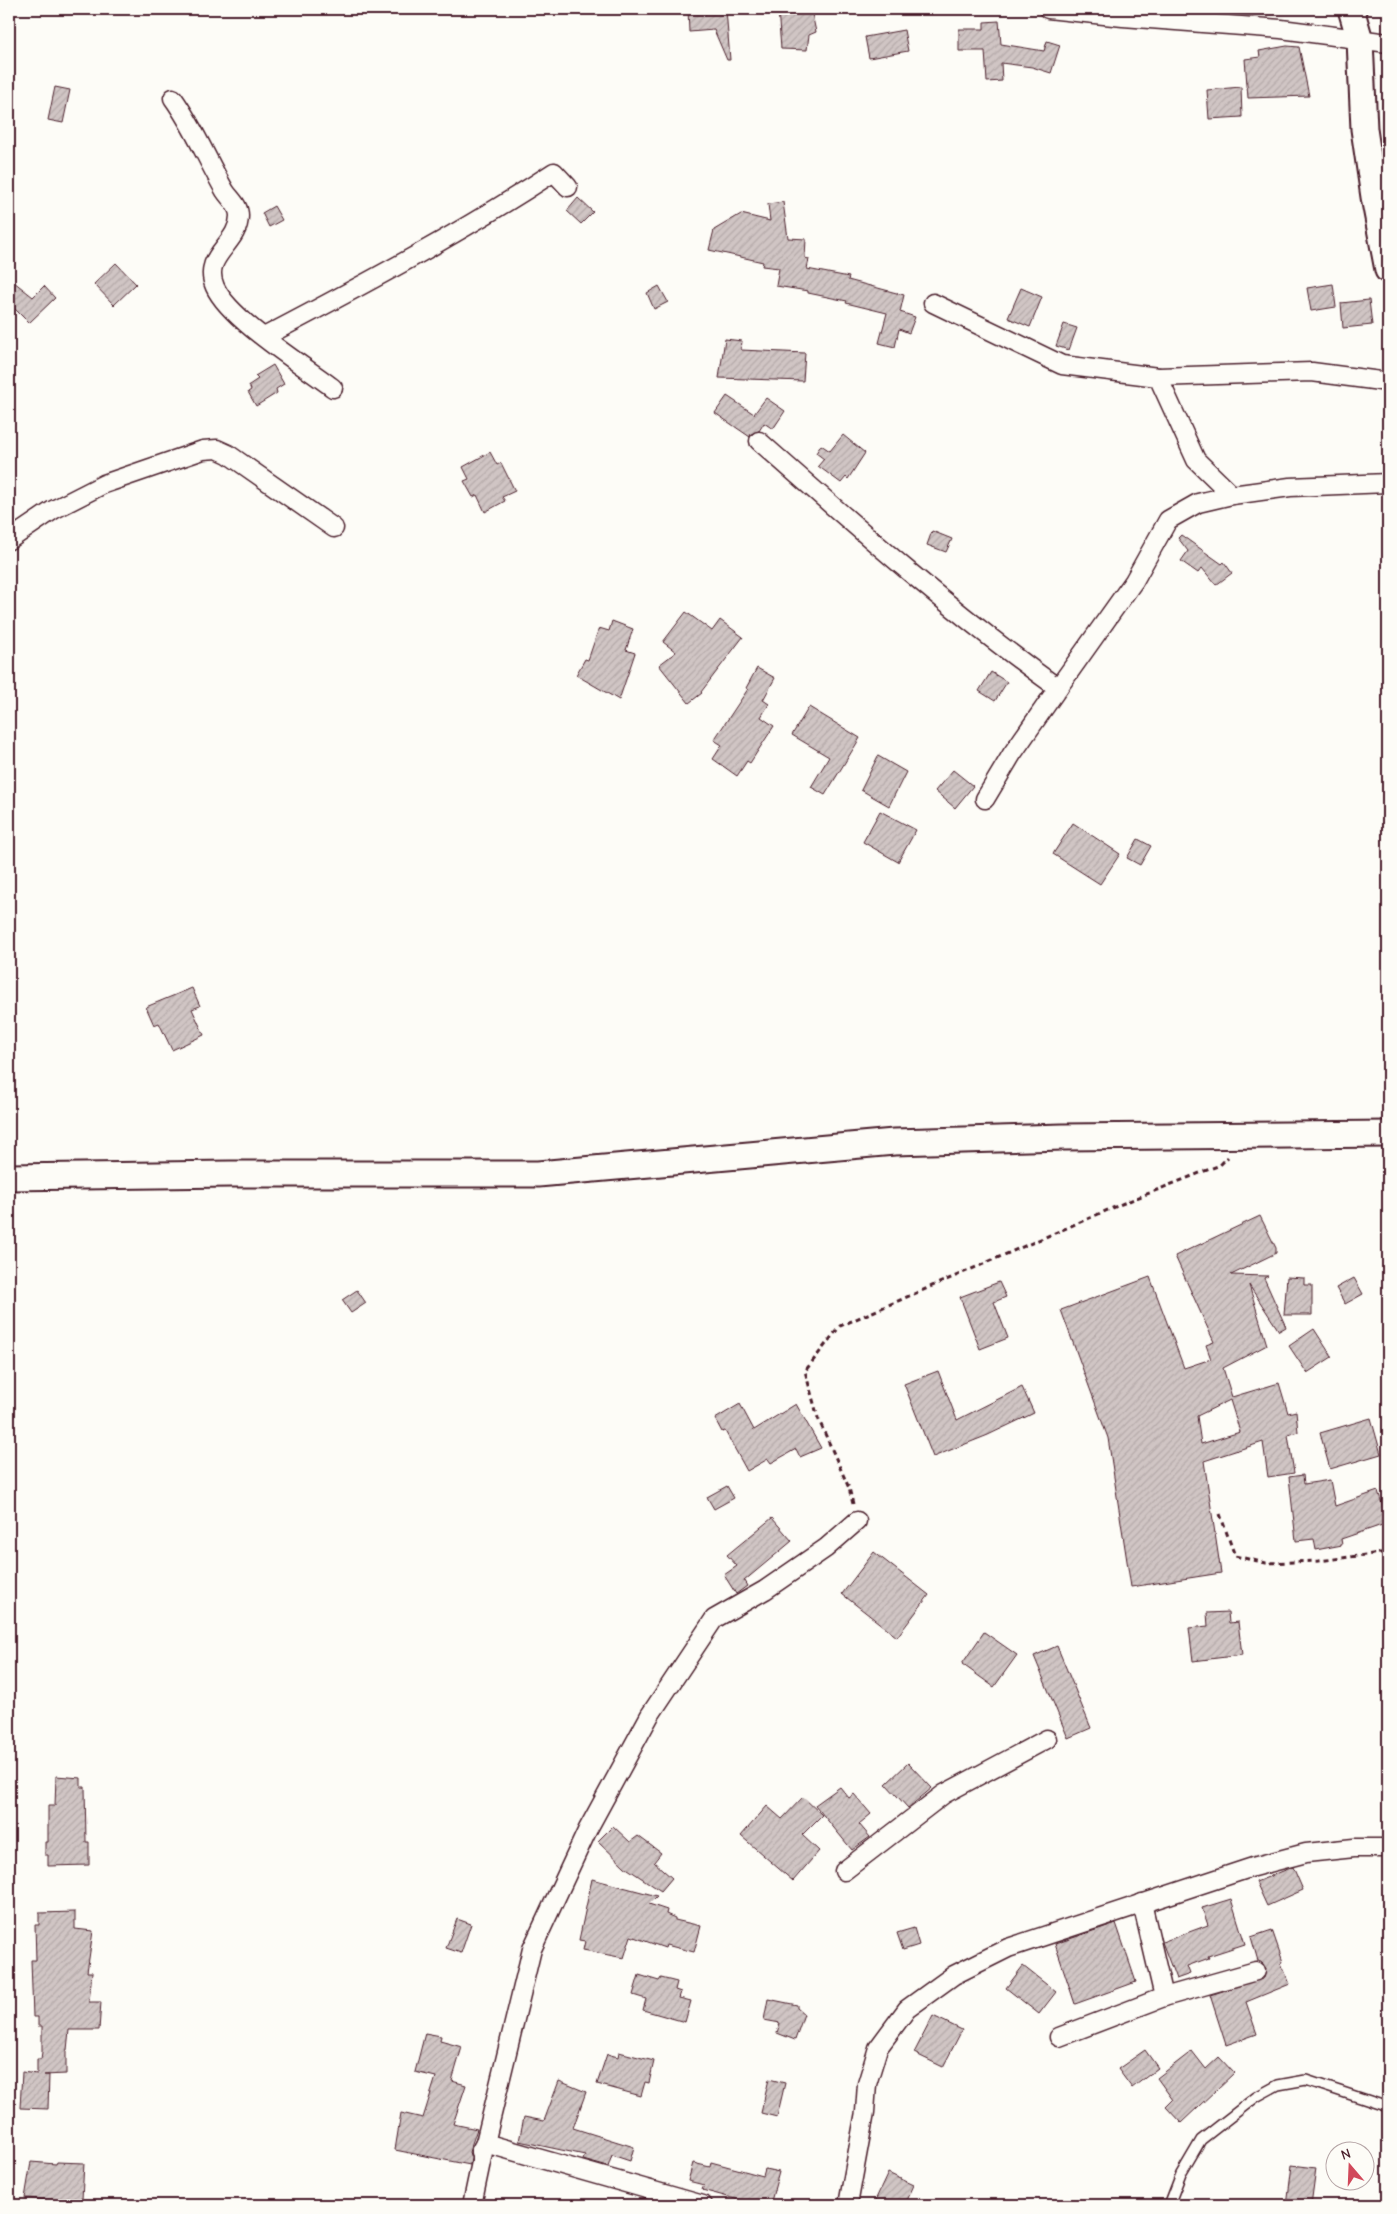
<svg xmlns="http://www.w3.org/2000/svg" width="1397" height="2214" font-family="'Comic Neue',sans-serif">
<defs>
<pattern id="building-hatch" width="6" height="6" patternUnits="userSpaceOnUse" patternTransform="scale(1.25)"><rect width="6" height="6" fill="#d0c5c4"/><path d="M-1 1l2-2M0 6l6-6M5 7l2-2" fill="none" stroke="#b4a9a9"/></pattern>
</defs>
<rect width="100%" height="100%" fill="#fdfcf7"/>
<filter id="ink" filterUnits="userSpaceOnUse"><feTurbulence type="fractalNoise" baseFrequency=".02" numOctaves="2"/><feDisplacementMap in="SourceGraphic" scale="10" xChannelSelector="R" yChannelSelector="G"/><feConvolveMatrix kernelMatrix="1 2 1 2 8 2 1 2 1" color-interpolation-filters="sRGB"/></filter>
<g filter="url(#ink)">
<g fill="url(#building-hatch)" stroke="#4a1f2b" fill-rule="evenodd">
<polygon points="688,9 726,9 730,60 727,60 714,30 689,32"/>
<polygon points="778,9 811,9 816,32 809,35 807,50 781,49"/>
<polygon points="999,21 1001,44 1044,51 1047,41 1060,45 1051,73 1032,67 1001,63 1002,81 987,82 985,51 959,51 959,29 984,29 984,22"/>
<polygon points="904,30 908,51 869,58 865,37"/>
<polygon points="1287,46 1299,47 1309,96 1248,98 1245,59 1260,57 1259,51"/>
<polygon points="55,87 70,90 63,123 48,120"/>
<polygon points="1241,87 1242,117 1209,119 1207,90"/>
<polygon points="578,198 593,212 581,224 567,211"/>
<polygon points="783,202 788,238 806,239 805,258 809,259 807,269 849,277 848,280 904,295 900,312 915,317 909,333 899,329 895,347 879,343 887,313 846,303 847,301 808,293 808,291 776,286 779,268 762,266 763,262 709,250 714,230 741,214 770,221 768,204"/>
<polygon points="274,206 282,220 269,227 262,213"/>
<polygon points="116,263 136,284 114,305 94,284"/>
<polygon points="9,278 33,297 44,286 55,298 29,323 9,303"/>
<polygon points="1333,284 1336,307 1311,311 1307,288"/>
<polygon points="659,286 668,302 654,309 647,293"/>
<polygon points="1021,288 1042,297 1030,327 1008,318"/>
<polygon points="1369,300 1372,325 1343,328 1341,303"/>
<polygon points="1064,324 1077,328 1069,350 1056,346"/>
<polygon points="725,339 742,341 741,350 805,353 803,381 719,378"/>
<polygon points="273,365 284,384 276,389 277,393 256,406 248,392 251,390 249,385 258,379 255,376"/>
<polygon points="727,396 754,414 766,398 785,411 773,429 764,423 759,431 751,434 750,437 715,413"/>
<polygon points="843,435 865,453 848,479 846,477 841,483 818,466 824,459 816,453 821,445 830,451"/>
<polygon points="490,452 497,465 501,463 515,491 502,497 505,501 485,512 477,495 473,497 464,481 469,479 463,467"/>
<polygon points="932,531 952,539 946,552 927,545"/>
<polygon points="1181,535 1222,564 1224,562 1232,573 1216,585 1202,568 1198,573 1181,561 1188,551 1178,538"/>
<polygon points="686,612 712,631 720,620 743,637 701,692 702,693 689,703 659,665 676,652 663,642"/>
<polygon points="612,621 633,629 626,650 635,653 619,700 576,675 585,659 588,660 599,628 609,631"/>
<polygon points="757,668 775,678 763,700 769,704 761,717 774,726 750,763 747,761 737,776 713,759 722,745 714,740 748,689 746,688"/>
<polygon points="991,672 1007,682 995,701 979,691"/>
<polygon points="809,707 860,738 825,795 811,787 829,757 792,735"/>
<polygon points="878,756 906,772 889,806 861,790"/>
<polygon points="953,770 973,786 955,808 935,791"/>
<polygon points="880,811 916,830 898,862 863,842"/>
<polygon points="1073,823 1120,854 1100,884 1053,854"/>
<polygon points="1138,839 1151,846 1140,865 1127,858"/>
<polygon points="192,988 200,1006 192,1009 204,1035 172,1050 159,1023 154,1025 146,1007"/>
<path d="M1260,1216l16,32v5l-45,22 37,1 -4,2 22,49 -7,4 -30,-46 18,60 -44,23 9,29 47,-14 9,30 8,-2 2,21 -10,3 6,38 -26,4 -5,-35 -59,19 17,112 -90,14 -23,-149 -47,-128 89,-33 34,91 27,-9 -5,-14 8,-3 -39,-86zM1230,1400l10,32 -39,12 -4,-28z"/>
<polygon points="1287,1277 1304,1278 1304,1285 1312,1285 1312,1315 1284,1315"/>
<polygon points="1354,1278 1363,1294 1345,1304 1336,1288"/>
<polygon points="999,1282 1006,1297 994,1302 1008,1338 980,1349 960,1297"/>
<polygon points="357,1290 366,1303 351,1313 342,1300"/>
<polygon points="1314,1329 1332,1357 1307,1373 1289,1346"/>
<polygon points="938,1371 957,1420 1022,1387 1034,1413 988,1435 933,1457 904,1384"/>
<polygon points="740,1404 754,1430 796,1404 821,1448 800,1457 796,1449 771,1463 768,1459 747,1471 725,1431 722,1432 715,1419"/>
<polygon points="1371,1418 1381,1454 1330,1469 1320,1433"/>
<polygon points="1303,1475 1304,1484 1330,1480 1335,1506 1378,1491 1388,1523 1341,1539 1342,1545 1316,1550 1314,1539 1296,1541 1289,1477"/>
<polygon points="727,1486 734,1498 714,1509 707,1497"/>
<polygon points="772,1518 792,1541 744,1581 747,1586 736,1594 724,1575 737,1566 727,1555"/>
<polygon points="874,1552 929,1595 897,1637 842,1594"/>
<polygon points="1228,1612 1229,1623 1238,1622 1242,1655 1193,1661 1189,1628 1208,1626 1207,1613"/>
<polygon points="984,1632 1017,1655 994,1687 962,1664"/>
<polygon points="1057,1646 1091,1728 1068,1738 1034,1656"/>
<polygon points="908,1763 932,1788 908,1808 886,1784"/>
<polygon points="56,1776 81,1778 81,1787 85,1787 86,1842 89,1842 89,1865 48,1866 48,1855 45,1855 45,1842 48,1842 48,1806 55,1806"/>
<polygon points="840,1787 849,1798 854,1794 871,1814 859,1824 870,1837 852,1850 815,1805"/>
<polygon points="803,1797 822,1815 802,1835 819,1851 793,1881 741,1836 767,1806 782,1819"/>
<polygon points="613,1826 630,1842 638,1836 661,1853 654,1862 672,1878 661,1891 625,1867 598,1841"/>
<polygon points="1293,1867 1303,1890 1267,1906 1256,1882"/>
<polygon points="592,1879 657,1896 649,1904 667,1910 666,1914 675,1918 675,1920 701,1926 694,1952 666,1945 665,1948 631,1936 624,1958 583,1950 585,1941 579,1940"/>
<polygon points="1231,1899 1245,1944 1208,1956 1209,1958 1187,1966 1190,1974 1176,1979 1162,1942 1208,1925 1202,1908"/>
<polygon points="75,1912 75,1929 93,1931 87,1972 92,1972 89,2002 101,2002 99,2030 69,2030 67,2050 66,2050 66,2074 44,2075 49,2075 48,2109 20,2108 22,2072 37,2074 37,2059 41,2059 42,2052 42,2026 38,2026 38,2017 33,2017 31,1960 36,1960 35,1925 39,1925 39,1913"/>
<polygon points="457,1919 471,1924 461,1953 446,1948"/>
<polygon points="1116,1923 1136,1982 1075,2004 1055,1944"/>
<polygon points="914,1928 919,1945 903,1950 897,1933"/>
<polygon points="1272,1930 1283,1962 1281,1963 1290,1984 1246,2002 1257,2034 1226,2045 1210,1995 1264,1978 1266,1968 1258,1961 1251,1937"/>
<polygon points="1023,1966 1056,1992 1039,2014 1006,1988"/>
<polygon points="639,1975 659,1981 661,1978 677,1982 675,1990 681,1992 679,1998 691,2001 685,2022 643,2010 646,1999 633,1995"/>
<polygon points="768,1999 797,2005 797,2008 804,2014 795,2040 777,2033 780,2023 764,2020"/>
<polygon points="933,2016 962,2030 943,2067 914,2053"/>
<polygon points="425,2033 441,2036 440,2041 462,2047 452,2081 466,2085 453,2124 477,2129 469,2152 471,2158 470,2165 395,2150 401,2113 423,2118 436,2077 415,2072"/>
<polygon points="1145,2050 1158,2068 1132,2088 1118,2069"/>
<polygon points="1192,2051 1206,2069 1219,2057 1234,2073 1181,2123 1166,2107 1173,2100 1157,2078"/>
<polygon points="619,2052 654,2061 649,2083 645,2082 641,2096 597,2084 607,2054 618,2057"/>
<polygon points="769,2079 785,2083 777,2117 761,2113"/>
<polygon points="559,2081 586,2092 573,2128 634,2147 630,2161 612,2155 608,2167 583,2160 585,2155 519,2141 524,2117 544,2121"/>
<polygon points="31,2162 56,2164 57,2162 84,2163 82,2199 60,2199 60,2201 25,2198"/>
<polygon points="711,2162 763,2176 765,2169 779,2172 770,2205 742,2205 743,2201 702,2190 704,2185 688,2181 693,2163 710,2167"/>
<polygon points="1292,2165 1316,2168 1311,2205 1287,2205"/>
<polygon points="888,2173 914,2185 905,2205 873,2205"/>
</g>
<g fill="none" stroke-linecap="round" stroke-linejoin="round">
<defs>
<polyline id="lane" points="1169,2205 1181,2174 1201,2140 1256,2097 1278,2085 1306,2080 1388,2107"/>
<g id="street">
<polyline points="1048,9 1123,17 1281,29 1388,43"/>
<path d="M173,98c21,29 34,62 52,93 6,9 14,14 14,25 0,29 -38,39 -24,71 15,33 88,78 118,101"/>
<polyline points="933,303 1062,365 1158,377 1196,460 1232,495"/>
<path d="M264,337c99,-52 197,-104 290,-165l14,15"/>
<polyline points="1158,377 1312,372 1388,382"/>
<path d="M759,441c97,86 194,172 299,247l76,-107 34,-61 30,-17 34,-8 58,-8 98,-4"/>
<polyline points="9,540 53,510 104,484 203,450 217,449 228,454 334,528"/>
<polyline points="985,799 1012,754 1058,688"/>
<polyline points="844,1871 944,1794 1047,1739"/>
<polyline points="1164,1997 1256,1971"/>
<polyline points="1059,2037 1164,1997 1142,1903"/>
<polyline points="480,2152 485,2143 703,2205"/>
<polyline points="472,2205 485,2143 532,1949 588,1829 650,1715 714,1619 765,1590 826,1548 857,1521"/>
<polyline points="848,2205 865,2112 867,2084 878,2048 907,2009 954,1975 1008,1948 1253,1867 1306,1853 1354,1848 1388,1848"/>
</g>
<g id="secondary">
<polyline points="1351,9 1360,40 1364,129 1374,197 1388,270"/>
<polyline points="9,1177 230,1174 538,1174 894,1142 1063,1137 1388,1134"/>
</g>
</defs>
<use href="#lane" stroke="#4a1f2b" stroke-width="12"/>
<use href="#street" stroke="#4a1f2b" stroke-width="21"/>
<use href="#secondary" stroke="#4a1f2b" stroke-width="29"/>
<g stroke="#4a1f2b" stroke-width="3" stroke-dasharray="5 4" stroke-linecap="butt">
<polyline points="853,1504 849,1488 818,1418 805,1371 840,1326 1124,1203 1220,1165 1228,1157"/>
<polyline points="1220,1514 1235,1556 1266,1563 1319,1561 1388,1552"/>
</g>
<use href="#lane" stroke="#fdfcf7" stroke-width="9"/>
<use href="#street" stroke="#fdfcf7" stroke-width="18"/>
<use href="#secondary" stroke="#fdfcf7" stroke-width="25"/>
</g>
</g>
<rect width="1397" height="2214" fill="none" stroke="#fdfcf7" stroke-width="30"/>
<rect x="15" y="15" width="1367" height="2184" fill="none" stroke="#4a1f2b" stroke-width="2" filter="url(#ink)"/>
<g transform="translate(1350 2166) rotate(341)"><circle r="24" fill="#fdfcf7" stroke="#b5a4a5"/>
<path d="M0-4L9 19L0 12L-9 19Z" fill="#d1495b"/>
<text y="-8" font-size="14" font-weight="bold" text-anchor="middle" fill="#4a1f2b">N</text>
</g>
</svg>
